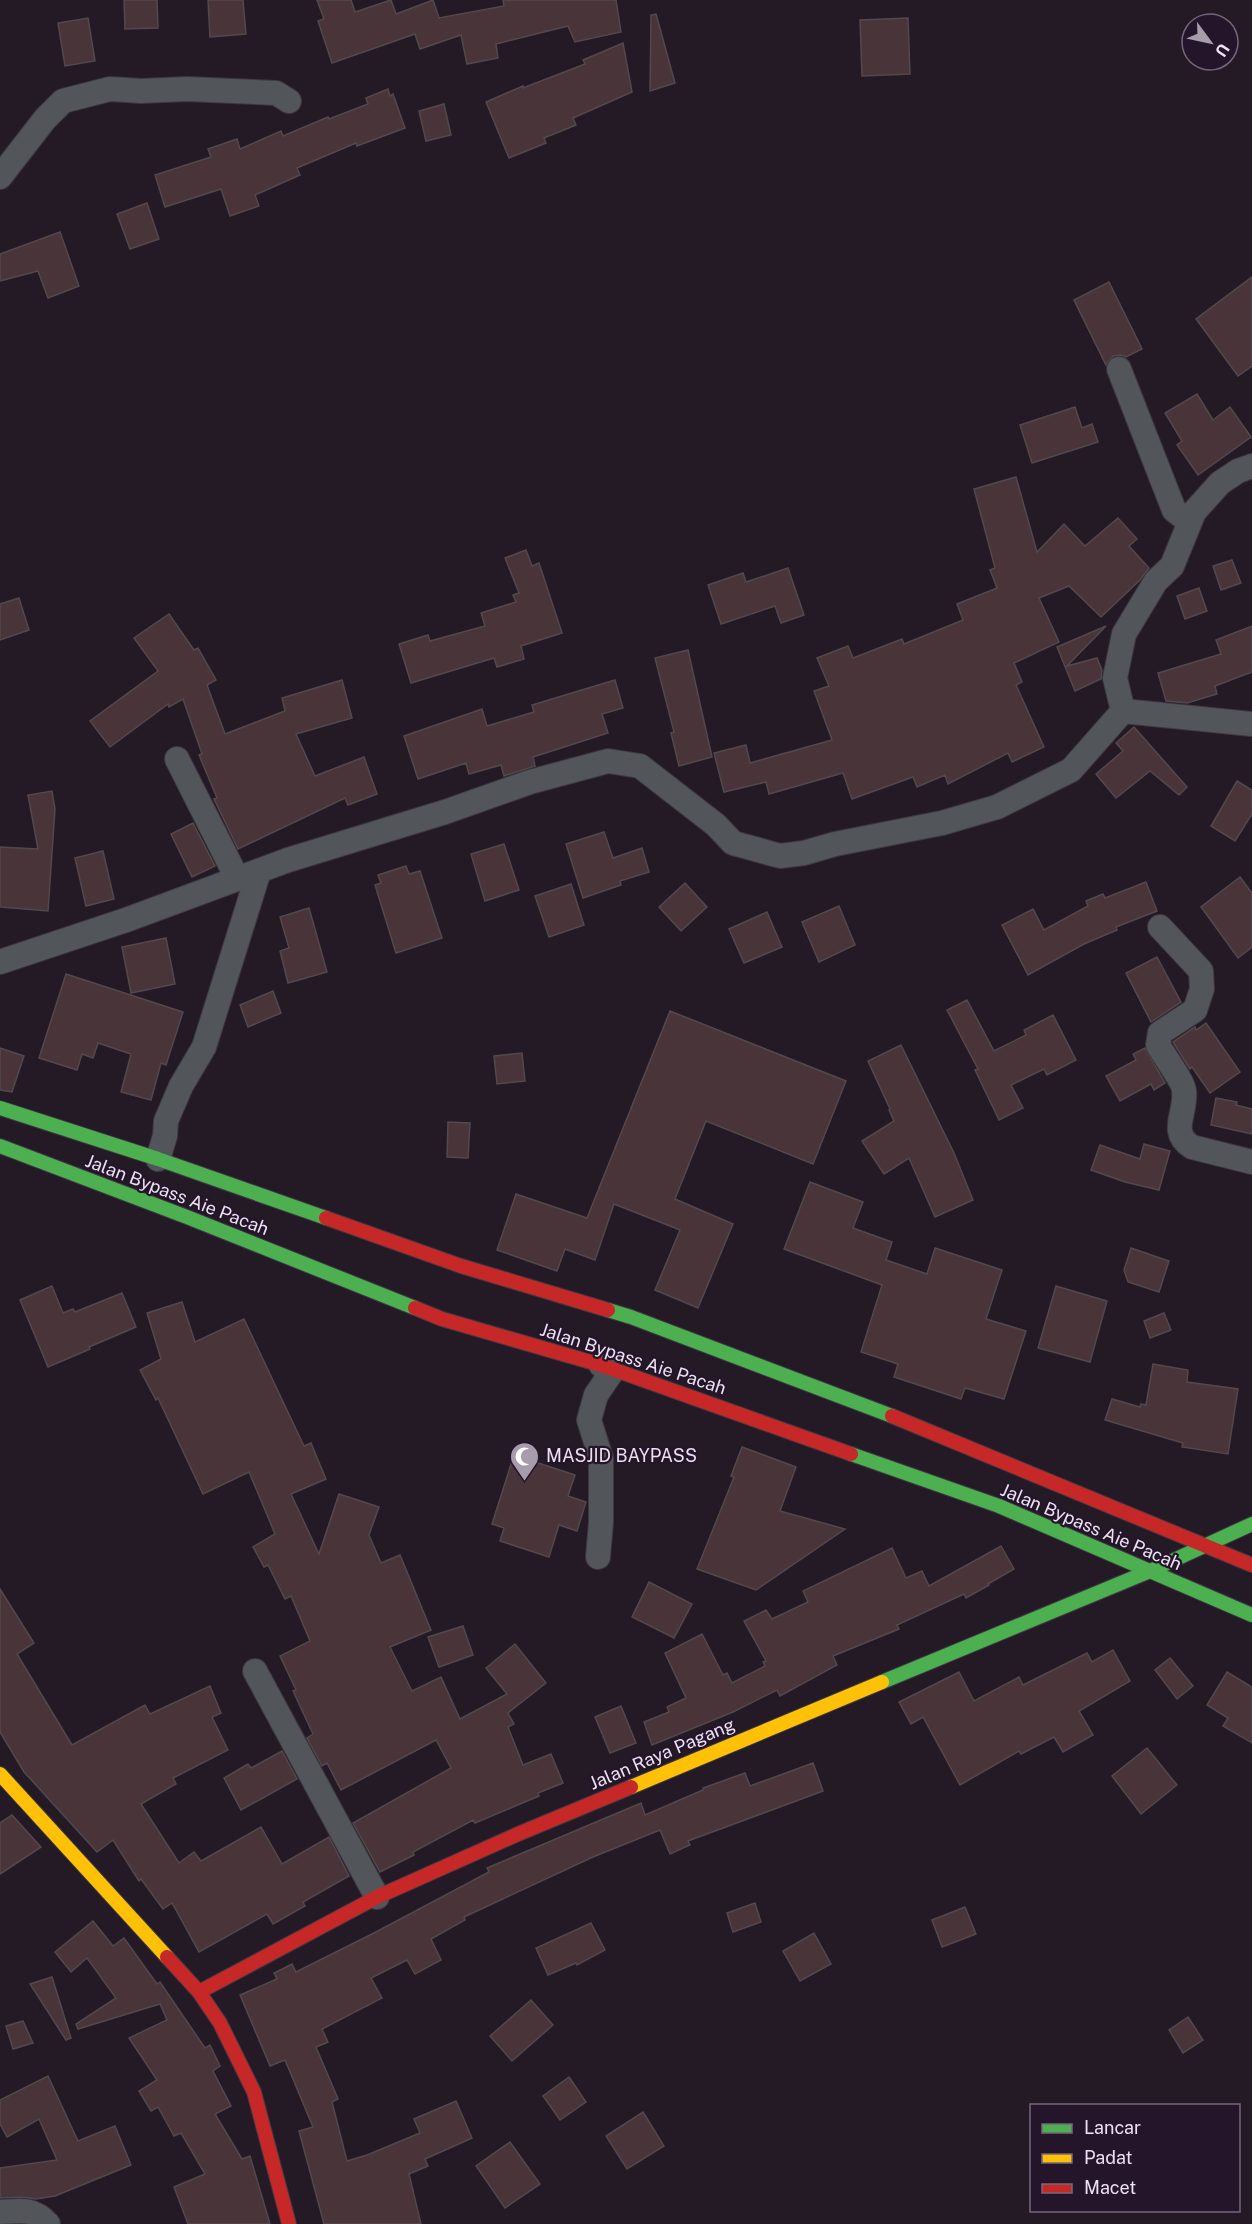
<svg xmlns="http://www.w3.org/2000/svg" width="1252" height="2224" font-family="'Public Sans',sans-serif">
<rect width="100%" height="100%" fill="#231a26"/>
<g fill="#493539" stroke="#53484c" stroke-width="1.5">
<polygon points="124,0 157,0 158,28 125,29"/>
<polygon points="208,0 243,0 246,34 210,37"/>
<polygon points="317,0 351,0 355,12 391,0 396,14 433,0 439,18 504,6 503,0 616,0 621,32 575,42 568,26 496,44 498,58 467,64 461,35 420,49 415,34 332,63 318,21 324,19"/>
<polygon points="656,14 675,83 650,91 651,15"/>
<polygon points="88,18 95,61 65,66 58,23"/>
<polygon points="908,18 910,74 862,76 860,20"/>
<polygon points="623,43 632,92 573,118 576,125 544,138 546,143 509,158 486,102 523,86 523,88 585,64 583,60"/>
<polygon points="388,89 390,96 393,94 405,128 357,146 356,143 297,168 300,175 255,195 259,206 230,216 221,189 165,207 155,175 211,157 208,149 237,139 240,149 281,131 283,136 328,117 329,119 368,104 366,98"/>
<polygon points="444,104 451,135 426,141 419,111"/>
<polygon points="147,203 159,239 130,249 117,214"/>
<polygon points="60,232 79,286 48,298 38,271 0,281 0,254"/>
<polygon points="1252,277 1252,366 1238,376 1196,319"/>
<polygon points="1109,282 1142,349 1126,357 1121,355 1113,356 1106,365 1074,300"/>
<polygon points="1197,394 1213,420 1230,407 1251,437 1198,475 1177,445 1182,441 1165,413"/>
<polygon points="1075,407 1082,428 1092,424 1098,442 1032,463 1020,425"/>
<polygon points="1016,477 1037,552 1064,524 1085,546 1118,518 1137,539 1129,546 1149,568 1140,580 1101,617 1069,586 1039,598 1059,642 1014,663 1022,682 1016,685 1044,747 1012,762 1008,753 948,784 945,775 917,787 913,777 852,799 843,773 769,794 766,782 724,792 714,753 746,745 750,763 832,740 814,691 829,686 817,658 848,646 853,658 902,639 904,644 963,620 957,604 997,588 990,570 995,568 974,489"/>
<polygon points="526,550 532,566 539,563 562,633 521,646 524,659 497,667 494,658 411,683 399,644 428,635 430,641 485,626 481,613 516,602 513,595 519,593 505,558"/>
<polygon points="1232,560 1241,583 1221,590 1213,566"/>
<polygon points="788,568 804,615 781,623 775,606 721,624 708,585 743,573 746,582"/>
<polygon points="1199,588 1207,611 1185,619 1177,596"/>
<polygon points="19,598 29,630 0,640 0,604"/>
<polygon points="169,614 194,650 198,648 216,680 207,685 225,734 285,711 282,698 342,680 352,718 296,734 315,776 364,757 377,794 348,805 345,798 238,849 214,799 217,798 199,755 202,754 183,699 169,707 168,704 110,747 90,721 158,671 134,638"/>
<polygon points="1106,626 1067,666 1097,658 1102,670 1101,679 1075,691 1057,647"/>
<polygon points="1252,626 1252,672 1215,686 1217,694 1187,703 1166,701 1158,673 1221,654 1216,640"/>
<polygon points="688,650 712,757 679,766 671,733 674,732 655,658"/>
<polygon points="615,680 623,708 602,714 608,733 533,757 535,766 504,776 501,765 469,774 466,763 418,779 404,736 482,709 487,726 534,712 532,705"/>
<polygon points="1134,727 1187,787 1179,795 1150,771 1116,798 1096,774 1123,751 1116,743"/>
<polygon points="1237,781 1252,790 1252,814 1235,841 1211,826"/>
<polygon points="52,791 55,809 48,911 0,907 0,847 38,849 28,795"/>
<polygon points="193,823 215,866 192,877 171,834"/>
<polygon points="604,832 613,858 642,848 649,872 620,881 621,885 583,898 566,844"/>
<polygon points="504,844 519,890 485,901 471,854"/>
<polygon points="103,851 114,899 86,906 75,858"/>
<polygon points="406,866 409,874 420,871 442,938 396,953 375,885 381,883 378,875"/>
<polygon points="1240,877 1252,893 1252,947 1238,958 1201,907"/>
<polygon points="1146,882 1157,911 1116,927 1117,930 1084,944 1028,975 1002,925 1033,909 1044,930 1088,906 1086,901 1103,894 1105,898"/>
<polygon points="685,883 707,907 681,931 659,907"/>
<polygon points="571,884 584,925 549,937 535,896"/>
<polygon points="839,906 855,945 819,962 802,922"/>
<polygon points="309,908 327,972 288,983 280,951 289,948 280,917"/>
<polygon points="767,912 782,947 744,963 729,929"/>
<polygon points="166,938 175,984 131,993 122,947"/>
<polygon points="1157,957 1181,1002 1151,1022 1126,973"/>
<polygon points="66,974 183,1012 166,1065 161,1063 151,1100 121,1092 131,1054 98,1043 93,1058 82,1054 77,1070 39,1058"/>
<polygon points="273,991 281,1013 248,1027 240,1005"/>
<polygon points="967,1000 994,1051 1026,1035 1024,1030 1053,1015 1076,1060 1047,1075 1044,1069 1011,1085 1023,1108 999,1120 975,1070 978,1069 947,1010"/>
<polygon points="670,1011 846,1081 813,1164 706,1121 675,1199 733,1224 698,1308 655,1290 680,1230 614,1204 595,1260 565,1249 557,1271 497,1250 516,1194 587,1218"/>
<polygon points="1206,1023 1240,1072 1210,1093 1192,1067 1190,1069 1173,1042 1195,1027 1196,1030"/>
<polygon points="901,1045 954,1153 973,1200 935,1217 909,1158 884,1174 862,1141 894,1121 889,1110 890,1109 868,1061"/>
<polygon points="0,1048 24,1056 12,1092 0,1090"/>
<polygon points="1145,1048 1165,1083 1154,1090 1151,1084 1120,1101 1106,1076 1136,1060 1133,1054"/>
<polygon points="522,1053 525,1081 497,1084 494,1056"/>
<polygon points="1216,1098 1237,1102 1236,1105 1252,1109 1252,1134 1211,1125"/>
<polygon points="448,1122 470,1123 468,1158 447,1157"/>
<polygon points="1144,1144 1170,1151 1159,1190 1125,1182 1091,1170 1100,1145 1140,1159"/>
<polygon points="810,1182 863,1202 853,1228 892,1242 886,1260 927,1274 935,1248 1002,1270 986,1319 1026,1331 1004,1399 965,1388 961,1399 894,1377 898,1364 861,1352 882,1285 784,1249"/>
<polygon points="1131,1248 1169,1261 1159,1292 1128,1282 1124,1270"/>
<polygon points="52,1286 63,1313 73,1309 75,1312 122,1293 136,1327 89,1347 90,1349 48,1367 20,1300"/>
<polygon points="1056,1286 1107,1301 1090,1362 1038,1348"/>
<polygon points="182,1302 195,1342 244,1319 304,1446 311,1443 326,1479 291,1494 319,1554 339,1494 379,1507 369,1535 381,1563 400,1555 431,1630 390,1647 412,1691 441,1677 460,1719 507,1694 486,1668 515,1644 546,1683 508,1713 514,1724 508,1727 523,1765 551,1754 563,1783 538,1793 539,1796 475,1823 473,1820 413,1852 414,1855 380,1872 353,1823 451,1768 436,1740 341,1790 327,1763 322,1766 307,1738 313,1734 293,1691 296,1690 280,1656 310,1641 291,1596 285,1599 268,1565 264,1567 253,1547 275,1534 249,1472 203,1494 158,1398 156,1400 140,1370 161,1359 147,1313"/>
<polygon points="1164,1313 1171,1330 1150,1338 1144,1321"/>
<polygon points="1153,1364 1188,1370 1187,1382 1238,1389 1228,1454 1182,1447 1183,1443 1105,1420 1112,1399 1140,1407 1141,1404 1146,1405"/>
<polygon points="742,1447 796,1467 780,1511 845,1529 756,1590 697,1569 734,1477 731,1476"/>
<polygon points="514,1455 575,1475 568,1496 586,1502 577,1531 559,1525 549,1557 500,1541 504,1528 492,1524"/>
<polygon points="1001,1546 1014,1569 988,1584 989,1585 966,1598 964,1594 897,1625 899,1629 833,1656 837,1665 780,1696 777,1690 733,1712 652,1745 644,1722 669,1712 667,1707 686,1698 665,1653 702,1634 723,1675 727,1673 732,1683 765,1666 763,1662 766,1661 744,1621 766,1610 772,1619 808,1602 803,1591 892,1548 906,1578 922,1571 929,1586"/>
<polygon points="649,1582 692,1604 674,1638 632,1617"/>
<polygon points="0,1589 34,1643 17,1654 72,1745 145,1705 150,1714 210,1686 221,1713 212,1717 228,1750 173,1778 176,1784 141,1804 179,1863 194,1852 201,1861 261,1827 282,1864 329,1837 349,1876 303,1902 305,1906 273,1924 267,1914 199,1952 172,1903 163,1909 141,1879 139,1881 113,1840 97,1852 24,1772 0,1732"/>
<polygon points="463,1626 473,1655 439,1667 428,1637"/>
<polygon points="1113,1650 1130,1681 1079,1711 1093,1735 1063,1752 1054,1737 1021,1754 1019,1751 960,1785 923,1717 911,1724 899,1702 959,1672 974,1701 1019,1677 1023,1685 1087,1653 1092,1662"/>
<polygon points="1170,1658 1193,1686 1177,1699 1155,1670"/>
<polygon points="1227,1672 1252,1687 1252,1743 1223,1726 1228,1718 1207,1705"/>
<polygon points="621,1706 636,1743 610,1753 595,1717"/>
<polygon points="1147,1748 1177,1785 1141,1814 1112,1776"/>
<polygon points="282,1751 297,1779 241,1810 224,1778 248,1764 251,1768"/>
<polygon points="813,1763 823,1791 688,1841 690,1845 670,1854 660,1830 593,1857 464,1917 465,1920 431,1939 441,1960 415,1974 407,1960 371,1978 382,1998 322,2029 328,2042 316,2047 338,2099 332,2102 347,2161 367,2155 420,2133 414,2119 456,2101 472,2138 425,2159 428,2166 409,2174 421,2224 324,2224 299,2131 313,2127 285,2060 270,2066 240,1995 277,1979 274,1973 292,1964 296,1972 374,1933 489,1872 487,1868 641,1803 645,1815 703,1790 703,1788 745,1773 750,1786"/>
<polygon points="12,1815 41,1847 0,1874 0,1823"/>
<polygon points="755,1903 761,1922 733,1932 727,1913"/>
<polygon points="965,1907 976,1934 942,1947 932,1920"/>
<polygon points="93,1921 113,1946 124,1938 157,1984 160,1982 205,2048 210,2045 220,2066 213,2071 231,2106 215,2114 242,2159 250,2156 270,2224 188,2224 174,2187 205,2174 181,2133 174,2136 158,2107 151,2111 139,2091 157,2080 129,2038 167,2020 160,2004 78,2029 76,2024 116,1998 87,1958 71,1972 55,1952"/>
<polygon points="591,1923 605,1950 577,1965 576,1963 548,1975 536,1948"/>
<polygon points="814,1933 831,1964 800,1981 783,1951"/>
<polygon points="52,1977 71,2038 66,2040 30,1984"/>
<polygon points="531,2000 553,2025 512,2061 490,2036"/>
<polygon points="1188,2017 1203,2040 1183,2053 1169,2030"/>
<polygon points="23,2021 33,2043 13,2049 6,2026"/>
<polygon points="48,2076 78,2141 115,2126 131,2165 55,2196 36,2199 21,2197 0,2198 0,2168 57,2160 39,2119 7,2137 0,2124 0,2100"/>
<polygon points="569,2077 586,2102 560,2120 543,2096"/>
<polygon points="643,2112 664,2146 627,2169 606,2136"/>
<polygon points="510,2142 540,2184 505,2208 476,2166"/>
</g>
<g fill="none" stroke-linecap="round" stroke-linejoin="round">
<defs>
<g id="street">
<polyline points="0,177 45,119 63,101 110,89 141,91 187,89 276,93 289,101"/>
<polyline points="1119,369 1174,510 1189,522"/>
<polyline points="1123,711 1115,678 1124,634 1156,581 1172,566 1194,512 1220,483 1238,471 1252,466"/>
<polyline points="177,759 237,878"/>
<path d="M1160,927l41,44 1,18 -7,21 -35,23 -2,12c5,9 26,38 26,46 3,22 -16,41 8,56l60,15"/>
<polyline points="0,962 126,920 288,860 445,812 530,782 608,761 640,766 716,825 733,843 780,856 804,853 835,844 942,823 997,807 1071,770 1123,711 1252,724"/>
<polyline points="158,1159 165,1136 166,1121 181,1086 204,1047 259,871"/>
<polyline points="598,1557 601,1522 601,1458 589,1420 596,1395 611,1373 601,1365"/>
<polyline points="255,1671 377,1897"/>
<path d="M0,2212c20,-1 33,-5 48,12"/>
</g>
<g id="fast">
<polyline points="0,1108 158,1159 326,1218"/>
<polyline points="0,1146 187,1217 415,1308"/>
<polyline points="608,1310 631,1317 892,1416"/>
<polyline points="851,1454 999,1506 1252,1615"/>
<polyline points="882,1682 1150,1571 1252,1524"/>
</g>
<g id="slow">
<polyline points="0,1774 167,1957"/>
<polyline points="631,1787 882,1682"/>
</g>
<g id="jam">
<polyline points="326,1218 461,1266 608,1310"/>
<polyline points="415,1308 442,1319 601,1365 851,1454"/>
<polyline points="892,1416 1252,1565"/>
<polyline points="167,1957 199,1992 220,2023 254,2092 289,2224"/>
<polyline points="199,1992 377,1897 518,1834 631,1787"/>
</g>
</defs>
<use href="#street" stroke="#3e3742" stroke-width="26"/>
<use href="#fast" stroke="#3e3742" stroke-width="16"/>
<use href="#slow" stroke="#3e3742" stroke-width="16"/>
<use href="#jam" stroke="#3e3742" stroke-width="16"/>
<use href="#street" stroke="#525559" stroke-width="24"/>
<use href="#fast" stroke="#4caf50" stroke-width="14"/>
<use href="#slow" stroke="#ffc107" stroke-width="14"/>
<use href="#jam" stroke="#c62828" stroke-width="14"/>
</g>
<defs>
<symbol id="mosque-pin" viewBox="-11 -11 22 30"><path d="M0 17L-7.5 6A9.5 9.5 0 1 1 7.5 6Z" fill="#a69caa" stroke="#25152b"/><path d="M3.5-4.9A6 6 0 1 0 3.5 4.9A5 5 0 1 1 3.5-4.9Z" fill="#fff"/></symbol>
</defs>
<g fill-rule="evenodd">
<use href="#mosque-pin" x="508" y="1440" width="33" height="45"/>
</g>
<g text-anchor="middle" stroke-width="4.5" stroke-linejoin="round" paint-order="stroke">
<g font-size="18" fill="#ede2f1" stroke="#25152b">
<text transform="translate(177 1195) rotate(21)" y="6">Jalan Bypass Aie Pacah</text>
<text transform="translate(633 1359) rotate(18)" y="6">Jalan Bypass Aie Pacah</text>
<text transform="translate(1091 1527) rotate(23)" y="6">Jalan Bypass Aie Pacah</text>
<text transform="translate(662 1754) rotate(-23)" y="6">Jalan Raya Pagang</text>
</g>
<g font-size="18" fill="#ede2f1" stroke="#25152b" text-anchor="start">
<text x="546" y="1462">MASJID BAYPASS</text>
</g>
</g>
<rect x="1030" y="2104" width="210" height="108" fill="#25152b" stroke="#75677a" stroke-width="1.5"/>
<rect x="1042" y="2124" width="30" height="9" fill="#4caf50" stroke="#75677a" stroke-width="1.5"/>
<text x="1084" y="2134" font-size="18" fill="#ede2f1">Lancar</text>
<rect x="1042" y="2154" width="30" height="9" fill="#ffc107" stroke="#75677a" stroke-width="1.5"/>
<text x="1084" y="2164" font-size="18" fill="#ede2f1">Padat</text>
<rect x="1042" y="2184" width="30" height="9" fill="#c62828" stroke="#75677a" stroke-width="1.5"/>
<text x="1084" y="2194" font-size="18" fill="#ede2f1">Macet</text>
<g transform="translate(1210 42) rotate(123)"><circle r="28" fill="#25152b" stroke="#75677a" stroke-width="1.5"/>
<path d="M0-4.5L10 22L0 15L-10 22Z" fill="#a69caa"/>
<text y="-9" font-size="16" font-weight="bold" text-anchor="middle" fill="#ede2f1">U</text>
</g>
</svg>
